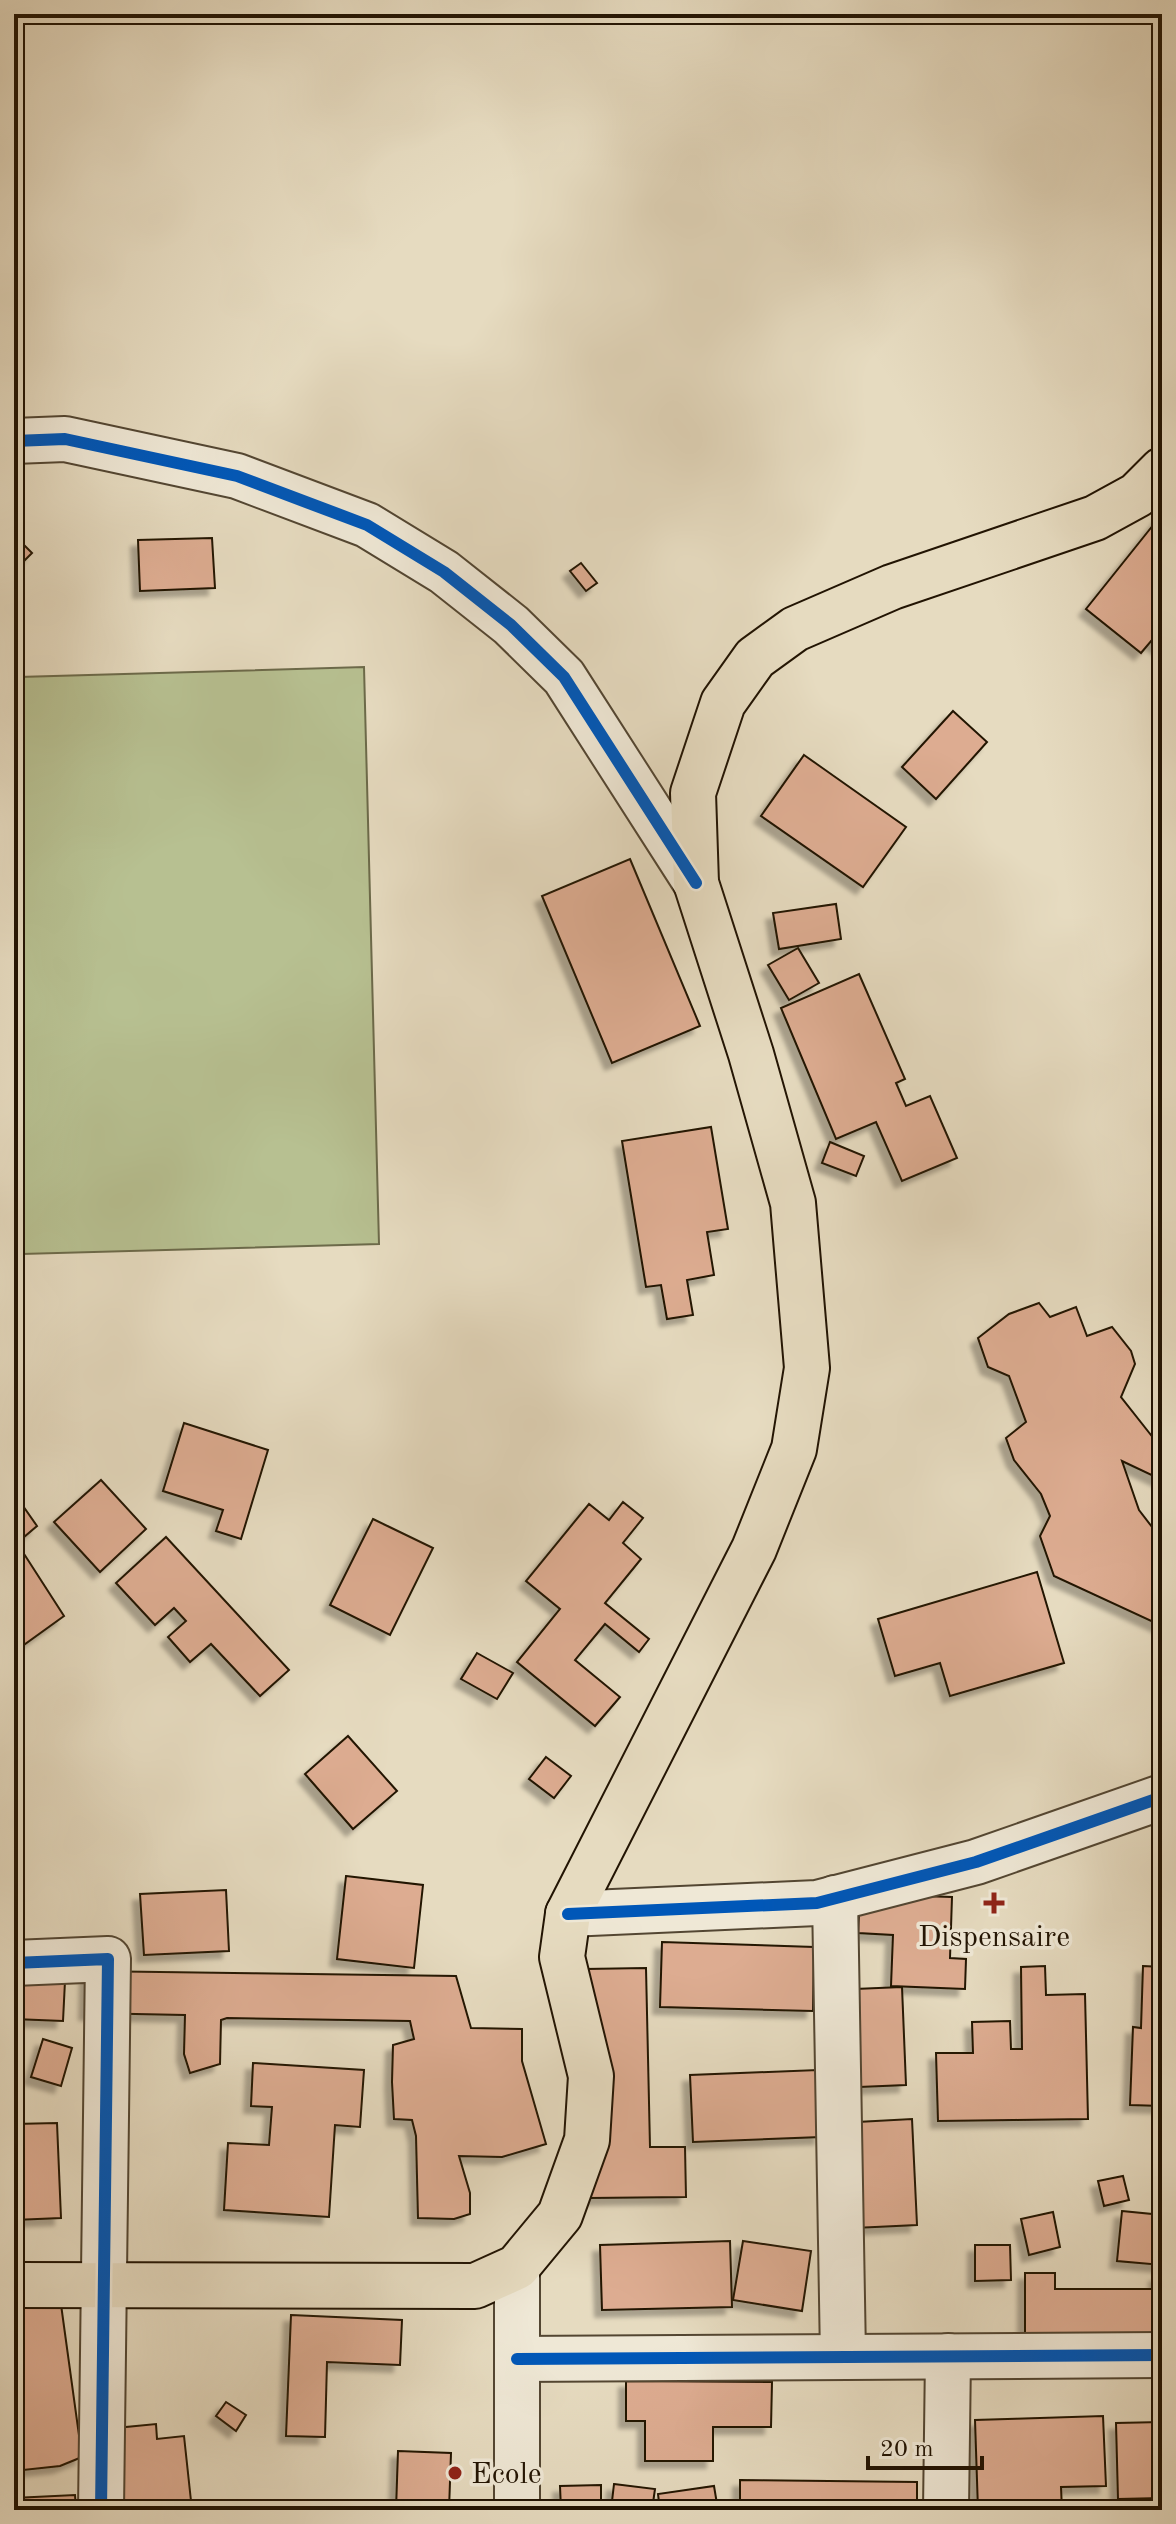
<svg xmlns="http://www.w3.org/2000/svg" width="1176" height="2524" font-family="'Old Standard TT',serif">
<defs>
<filter id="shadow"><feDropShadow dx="-7" dy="7" stdDeviation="2" flood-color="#0004"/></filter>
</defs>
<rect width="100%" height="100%" fill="#e6dbc0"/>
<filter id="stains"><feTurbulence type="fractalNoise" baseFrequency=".0025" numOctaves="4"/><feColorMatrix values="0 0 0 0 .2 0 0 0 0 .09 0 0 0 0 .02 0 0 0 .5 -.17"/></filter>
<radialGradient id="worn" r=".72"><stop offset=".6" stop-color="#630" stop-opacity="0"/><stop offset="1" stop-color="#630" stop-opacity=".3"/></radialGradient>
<polygon fill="#b7c091" stroke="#6c6a4a" stroke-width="2" points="364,667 379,1244 22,1254 19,677"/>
<g fill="#ddac91" stroke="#221403" stroke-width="2" filter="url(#shadow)">
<polygon points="1162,514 1162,649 1151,641 1141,653 1086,609"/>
<polygon points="14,535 32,553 14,571"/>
<polygon points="212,538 215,588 140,591 138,540"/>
<polygon points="581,563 597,583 586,591 570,571"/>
<polygon points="953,711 987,742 936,799 902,767"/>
<polygon points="804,755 906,827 863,887 761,816"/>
<polygon points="630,859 700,1026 612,1063 542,896"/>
<polygon points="836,904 841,939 779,949 773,913"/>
<polygon points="798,948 819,983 789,1000 768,965"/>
<polygon points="859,974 905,1079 896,1083 906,1106 930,1096 957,1158 902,1181 876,1122 836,1139 781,1008"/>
<polygon points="711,1127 728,1229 707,1232 714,1275 687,1280 693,1315 667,1319 661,1285 646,1287 622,1141"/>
<polygon points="830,1142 864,1156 856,1176 822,1163"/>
<polygon points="1039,1303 1050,1317 1076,1307 1087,1336 1112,1327 1131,1351 1135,1364 1121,1397 1162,1449 1162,1480 1122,1461 1139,1510 1162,1540 1162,1626 1054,1576 1040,1536 1050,1516 1041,1494 1014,1460 1006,1438 1026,1422 1009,1376 988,1367 978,1338 1009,1314"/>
<polygon points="184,1423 268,1450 241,1539 216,1531 223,1510 163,1491"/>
<polygon points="101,1480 146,1529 100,1572 54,1522"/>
<polygon points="14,1493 37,1526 17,1543 64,1616 14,1652"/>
<polygon points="623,1502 643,1518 623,1543 641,1559 605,1603 649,1639 639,1652 605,1624 575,1660 620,1697 595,1726 517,1662 560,1609 526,1581 589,1504 609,1520"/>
<polygon points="373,1519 433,1548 390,1635 330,1605"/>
<polygon points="166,1537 289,1670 260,1696 211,1644 190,1662 168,1637 186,1621 174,1608 155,1625 116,1583"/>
<polygon points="1037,1572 1064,1663 950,1696 940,1663 895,1676 878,1619"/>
<polygon points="477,1653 513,1673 497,1699 461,1679"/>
<polygon points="348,1736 397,1791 353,1829 305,1774"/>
<polygon points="546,1757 571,1776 554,1798 529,1779"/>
<polygon points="346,1876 423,1885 414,1968 337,1959"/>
<polygon points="226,1890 229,1951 144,1955 140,1894"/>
<polygon points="860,1894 952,1897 950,1958 966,1959 965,1989 891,1986 893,1935 858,1933"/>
<polygon points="662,1942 814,1947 813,2011 660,2007"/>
<polygon points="14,1965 65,1981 63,2021 14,2019"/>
<polygon points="1045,1966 1046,1995 1085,1994 1088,2119 938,2121 936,2053 973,2053 972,2022 1010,2021 1011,2049 1022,2049 1021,1967"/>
<polygon points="1143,1966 1162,1967 1162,2106 1130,2105 1133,2027 1141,2028"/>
<polygon points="646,1968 650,2147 685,2147 686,2197 589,2198 585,1969"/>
<polygon points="87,1971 456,1976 471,2028 522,2029 522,2061 546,2144 502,2157 459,2156 470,2193 470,2214 454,2219 418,2218 416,2136 412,2120 394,2119 392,2082 393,2045 414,2039 410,2021 227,2018 221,2020 220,2064 190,2073 184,2054 185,2015 86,2013"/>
<polygon points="902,1987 906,2085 835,2088 831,1990"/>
<polygon points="43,2039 72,2048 61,2086 31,2077"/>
<rect x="14" y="2049" width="9" height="35"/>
<polygon points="253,2063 364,2070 360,2127 335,2125 329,2217 224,2210 228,2143 269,2145 272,2107 251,2106"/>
<polygon points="818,2070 821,2137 693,2142 690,2075"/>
<polygon points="912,2119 917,2225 854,2228 839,2123"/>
<polygon points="57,2123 61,2218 14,2220 14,2124"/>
<polygon points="1123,2176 1129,2200 1104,2206 1098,2181"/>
<polygon points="1122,2211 1162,2215 1162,2265 1117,2261"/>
<polygon points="1053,2212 1060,2247 1029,2255 1021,2219"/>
<polygon points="730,2241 732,2307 602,2310 600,2245"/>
<polygon points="743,2241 811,2251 802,2311 733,2300"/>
<polygon points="975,2245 1010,2245 1011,2280 975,2281"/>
<polygon points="1025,2273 1055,2273 1055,2289 1156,2289 1156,2275 1162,2275 1162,2334 1025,2334"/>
<polygon points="59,2290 82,2457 60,2466 14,2471 14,2296"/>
<polygon points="291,2315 402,2320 400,2365 327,2362 325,2437 286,2436"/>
<polygon points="626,2381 772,2382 771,2427 713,2427 713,2461 645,2461 645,2421 626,2421"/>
<polygon points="226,2402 246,2415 236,2431 216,2416"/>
<polygon points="1103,2416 1106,2486 1061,2487 1062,2510 978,2510 975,2420"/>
<polygon points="1162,2422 1162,2498 1118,2499 1116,2423"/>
<polygon points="156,2424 157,2439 184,2436 191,2501 161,2503 162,2510 116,2510 116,2428"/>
<polygon points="398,2451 451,2453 449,2510 396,2510"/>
<polygon points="740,2480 917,2482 917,2510 740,2510"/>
<polygon points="614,2484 655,2489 652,2510 611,2510"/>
<polygon points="601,2485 601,2510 561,2510 560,2486"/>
<polygon points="714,2486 718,2510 660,2510 658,2494"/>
<polygon points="75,2495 76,2510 14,2510 14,2498"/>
</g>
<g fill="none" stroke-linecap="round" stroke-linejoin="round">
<defs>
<g id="minor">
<polyline points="14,441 65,439 237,476 367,525 444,572 511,625 564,677 696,883"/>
<polyline points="835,1898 843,2356"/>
<polyline points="568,1914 817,1903 976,1862 1162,1797"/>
<polyline points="14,1963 108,1959 101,2510"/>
<polyline points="517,2359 1162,2355"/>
<polyline points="517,2510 517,2267"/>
<polyline points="946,2510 948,2356"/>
</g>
<polyline id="major" points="14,2285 475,2286 517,2267 560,2215 587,2140 591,2076 562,1957 568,1914 754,1549 794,1449 807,1368 793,1203 751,1054 696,883 693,793 723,703 755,658 795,629 892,587 1095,518 1137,495 1162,470"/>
</defs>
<use href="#minor" stroke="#534632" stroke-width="48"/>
<use href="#major" stroke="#221403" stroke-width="48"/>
<use href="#minor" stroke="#efe8d6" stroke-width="44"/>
<use href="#major" stroke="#e6dbc0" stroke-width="44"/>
<defs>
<g id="cycleway">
<polyline points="14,441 65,439 237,476 367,525 444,572 511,625 564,677 696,883"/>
<polyline points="568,1914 817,1903 976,1862 1162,1797"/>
<polyline points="14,1963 108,1959 101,2510"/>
<polyline points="517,2359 1162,2355"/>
</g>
</defs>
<use href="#cycleway" stroke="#efe8d6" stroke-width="17"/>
<use href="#cycleway" stroke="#0057b8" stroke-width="12"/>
</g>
<g fill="#8f2418" stroke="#efe8d6" stroke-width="3">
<path d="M990 1891h8v8h8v8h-8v8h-8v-8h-8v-8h8z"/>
<circle cx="455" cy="2473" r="8"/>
</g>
<g text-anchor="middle" stroke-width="7" stroke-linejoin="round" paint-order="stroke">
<g font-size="30" fill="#221403" stroke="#efe8d6">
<text x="994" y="1946">Dispensaire</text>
<text x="471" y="2483" text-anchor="start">Ecole</text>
</g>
</g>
<rect width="1176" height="2524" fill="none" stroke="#e6dbc0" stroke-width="48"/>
<rect x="16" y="16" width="1144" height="2492" fill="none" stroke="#221403" stroke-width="4"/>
<rect x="24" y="24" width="1128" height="2476" fill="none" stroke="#221403" stroke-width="2"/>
<path d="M868 2456v12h114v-12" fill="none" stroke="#221403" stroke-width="4"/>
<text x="880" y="2456" font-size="24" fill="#221403" stroke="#efe8d6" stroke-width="6" paint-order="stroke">20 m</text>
<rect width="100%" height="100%" filter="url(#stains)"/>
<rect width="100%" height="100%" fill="url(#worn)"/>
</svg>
